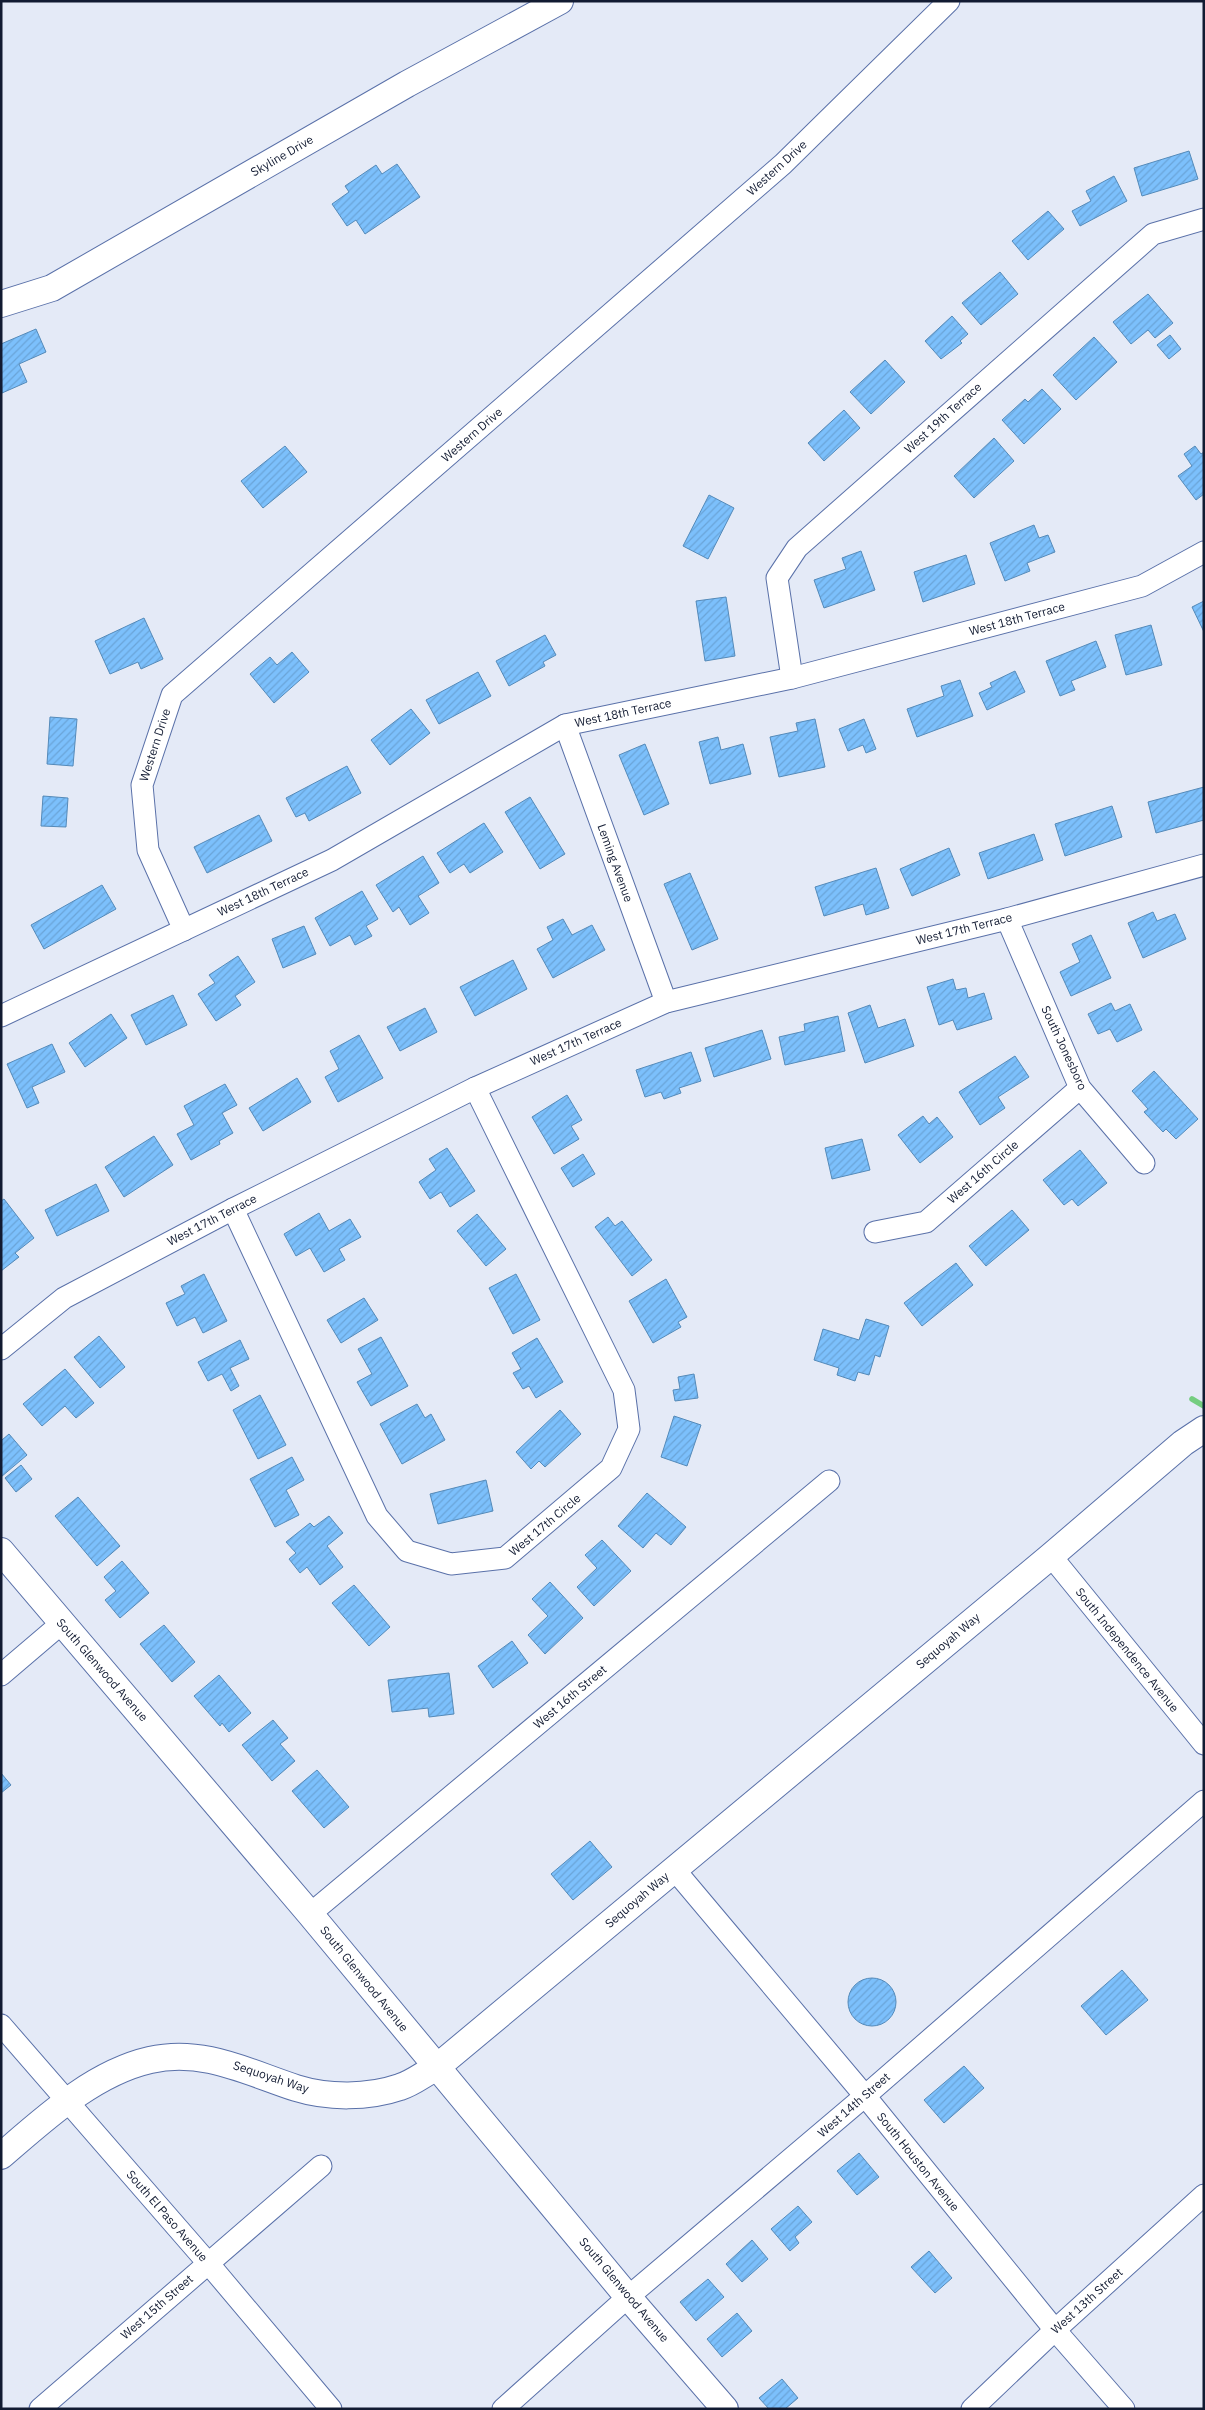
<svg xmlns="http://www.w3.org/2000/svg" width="1205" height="2410" font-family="'IBM Plex Sans',sans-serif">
<defs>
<pattern id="building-hatch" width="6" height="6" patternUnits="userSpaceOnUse" patternTransform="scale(1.25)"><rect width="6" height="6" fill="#7cc0fc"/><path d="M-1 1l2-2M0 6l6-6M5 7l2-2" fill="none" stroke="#6aa4d8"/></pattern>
</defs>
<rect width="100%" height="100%" fill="#e4eaf7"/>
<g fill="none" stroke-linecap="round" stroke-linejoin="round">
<polyline stroke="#75cd80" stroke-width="5.5" points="1192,1399 1204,1406"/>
</g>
<g fill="url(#building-hatch)" stroke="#548ab9">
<polygon points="1189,151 1198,179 1142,196 1134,168"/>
<polygon points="397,164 420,197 365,234 356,220 347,226 332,204 349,192 345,186 376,165 382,174"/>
<polygon points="1114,176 1127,201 1080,226 1072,211 1091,201 1086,191"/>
<polygon points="1048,211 1064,229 1028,260 1012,241"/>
<polygon points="1000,272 1018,294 981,325 962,303"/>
<polygon points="1148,294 1173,323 1155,338 1148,330 1131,344 1113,322"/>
<polygon points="952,316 968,334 960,341 962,343 941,359 925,341"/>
<polygon points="36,329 46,352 19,364 27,382 2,393 1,344"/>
<polygon points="1170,335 1181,349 1169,359 1157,345"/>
<polygon points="1094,337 1117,362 1076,400 1053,375"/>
<polygon points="885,360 905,382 871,414 850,392"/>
<polygon points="1042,389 1061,409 1024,444 1002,420 1025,399 1028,402"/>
<polygon points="844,410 860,428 824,461 808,443"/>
<polygon points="994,438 1014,461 974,498 954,476"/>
<polygon points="285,446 307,472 263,508 241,481"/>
<polygon points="1195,446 1201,454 1204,452 1204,494 1196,500 1178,476 1192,466 1184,454"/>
<polygon points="709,495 734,508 708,559 683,546"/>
<polygon points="1034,525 1039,538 1048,535 1055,552 1027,563 1030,571 1005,581 990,543"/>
<polygon points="861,551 875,590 824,608 814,580 846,569 842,558"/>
<polygon points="966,555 975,584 923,602 914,572"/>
<polygon points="726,597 735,656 705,661 696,601"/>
<polygon points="1204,601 1204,632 1192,607"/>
<polygon points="144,618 163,659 141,669 138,662 110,674 95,641"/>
<polygon points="1151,625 1162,665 1126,675 1115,635"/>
<polygon points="545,635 556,655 543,662 545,666 509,686 496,661"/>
<polygon points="1096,641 1106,667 1071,681 1075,690 1060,696 1046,661"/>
<polygon points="292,652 309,672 274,703 250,674 270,657 277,665"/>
<polygon points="1015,671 1025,692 987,710 979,693 992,687 990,683"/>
<polygon points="478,672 491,696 439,724 426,700"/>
<polygon points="960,680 973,716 917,737 907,709 944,696 941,686"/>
<polygon points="411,709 430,733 390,765 371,740"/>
<polygon points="50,717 77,719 73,766 47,764"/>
<polygon points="815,719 825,767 779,777 770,737 798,731 796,723"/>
<polygon points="864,719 876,749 866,753 863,745 848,751 839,729"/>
<polygon points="718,737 721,750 743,744 751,774 710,784 699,742"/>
<polygon points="645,744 669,804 644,815 619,755"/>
<polygon points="347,766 361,793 309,821 305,813 296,817 286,798"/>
<polygon points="1204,787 1204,820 1156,833 1148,802"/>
<polygon points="43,796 68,798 66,827 41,826"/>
<polygon points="530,797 565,854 540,869 505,812"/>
<polygon points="1112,806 1122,837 1065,856 1055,824"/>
<polygon points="259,815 272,841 207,873 194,847"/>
<polygon points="484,823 503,852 470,873 464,864 450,873 437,853"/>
<polygon points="1034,834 1043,860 988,879 979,853"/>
<polygon points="949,848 960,875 912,896 900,869"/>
<polygon points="423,856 439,883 418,896 429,913 410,925 399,907 393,912 376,885"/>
<polygon points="876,868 889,908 866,915 863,904 824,916 815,887"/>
<polygon points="690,873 718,939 692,950 664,884"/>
<polygon points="102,885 116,909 44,949 31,925"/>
<polygon points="362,891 378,919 366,926 372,936 355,945 350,935 330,946 315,918"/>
<polygon points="1153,912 1157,921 1175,914 1186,939 1143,958 1128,923"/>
<polygon points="563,919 572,935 592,925 605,950 553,978 537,949 553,940 547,927"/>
<polygon points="304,926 316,954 283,968 272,939"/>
<polygon points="1091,935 1111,978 1071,996 1060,972 1080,962 1072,944"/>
<polygon points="238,956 255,982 235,996 241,1005 216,1021 198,994 215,983 209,975"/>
<polygon points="513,960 527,989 475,1016 460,987"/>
<polygon points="953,979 956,990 966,988 968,998 984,993 992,1019 957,1030 953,1020 939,1025 927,987"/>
<polygon points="173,995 187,1025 146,1045 131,1015"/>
<polygon points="1111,1003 1115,1011 1130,1004 1142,1030 1117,1042 1110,1029 1098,1034 1088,1014"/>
<polygon points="870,1005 878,1028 905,1019 914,1046 865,1063 848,1013"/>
<polygon points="425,1008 437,1032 400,1051 387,1027"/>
<polygon points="111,1014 127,1038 85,1067 69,1043"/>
<polygon points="838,1016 845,1051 785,1065 779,1037 805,1031 804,1024"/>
<polygon points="762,1030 771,1059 714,1077 705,1048"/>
<polygon points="359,1035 383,1078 338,1102 325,1077 339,1069 330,1051"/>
<polygon points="52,1044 65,1072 32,1087 39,1103 27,1108 7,1064"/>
<polygon points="691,1052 701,1081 679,1088 681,1093 664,1099 661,1092 645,1097 636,1070"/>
<polygon points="1015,1056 1029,1077 998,1097 1005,1108 980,1125 959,1092"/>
<polygon points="1154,1071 1198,1119 1176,1139 1166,1129 1163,1132 1144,1112 1148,1109 1132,1091"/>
<polygon points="297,1078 311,1102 263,1131 249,1108"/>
<polygon points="225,1084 237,1105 222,1113 233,1133 219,1141 220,1144 191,1160 177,1134 194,1125 184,1106"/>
<polygon points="567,1095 582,1120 571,1126 579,1139 554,1154 532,1117"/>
<polygon points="923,1116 929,1124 937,1117 953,1137 920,1163 898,1135"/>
<polygon points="154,1136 173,1165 124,1197 105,1167"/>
<polygon points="862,1139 870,1170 832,1179 825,1148"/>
<polygon points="447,1148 475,1191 450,1207 441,1192 430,1199 419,1182 436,1170 429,1159"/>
<polygon points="1080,1150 1107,1183 1078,1206 1072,1199 1064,1205 1043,1180"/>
<polygon points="583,1154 595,1174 573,1187 561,1168"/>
<polygon points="96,1184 109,1211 57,1236 45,1210"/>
<polygon points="4,1199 34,1238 15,1253 19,1257 1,1271 1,1201"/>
<polygon points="1012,1210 1029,1230 986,1266 969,1246"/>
<polygon points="319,1213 329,1231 350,1219 361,1237 339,1249 345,1260 324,1272 310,1248 296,1256 284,1234"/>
<polygon points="477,1214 506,1249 486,1266 457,1231"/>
<polygon points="608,1217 615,1226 622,1221 652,1260 632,1276 595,1227"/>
<polygon points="956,1263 973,1285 922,1326 904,1303"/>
<polygon points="204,1274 227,1321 203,1333 195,1317 177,1326 166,1303 185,1294 181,1286"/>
<polygon points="516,1274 540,1320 513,1334 489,1288"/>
<polygon points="666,1279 687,1317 678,1322 681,1327 653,1343 629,1301"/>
<polygon points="364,1298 378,1320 341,1343 327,1320"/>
<polygon points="866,1319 889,1326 880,1357 875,1355 869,1375 858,1372 855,1381 837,1375 839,1368 814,1360 823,1329 859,1340"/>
<polygon points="99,1336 125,1367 100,1388 74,1357"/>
<polygon points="381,1337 408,1386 371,1406 357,1382 372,1374 358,1349"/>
<polygon points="537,1338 563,1382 536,1398 529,1386 523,1389 513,1373 521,1369 512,1353"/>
<polygon points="240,1340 249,1359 230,1368 239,1386 231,1391 222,1374 208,1381 198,1362"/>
<polygon points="65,1369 94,1403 76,1418 65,1406 42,1426 23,1404"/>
<polygon points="694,1374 698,1398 675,1401 673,1390 680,1389 678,1377"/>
<polygon points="260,1395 286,1445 258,1459 233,1410"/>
<polygon points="417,1404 425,1418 431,1414 445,1440 402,1464 380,1424"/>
<polygon points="560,1410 581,1434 545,1467 539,1461 531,1469 516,1452"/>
<polygon points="674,1416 701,1425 687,1466 661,1457"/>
<polygon points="9,1434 27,1455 1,1477 1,1439 2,1440"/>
<polygon points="292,1457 304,1480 286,1490 299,1515 275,1527 250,1479"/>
<polygon points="21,1465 32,1479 16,1492 5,1478"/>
<polygon points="486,1480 493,1511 438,1524 430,1494"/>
<polygon points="647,1493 686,1527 671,1545 656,1533 643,1548 618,1526"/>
<polygon points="78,1497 120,1546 97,1566 55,1516"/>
<polygon points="329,1516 343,1533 327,1546 343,1567 320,1585 307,1567 300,1573 289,1559 296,1553 286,1542 310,1523 314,1527"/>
<polygon points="602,1540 631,1571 594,1606 577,1587 597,1568 585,1555"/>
<polygon points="122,1561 149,1593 120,1618 105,1600 116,1591 104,1577"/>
<polygon points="550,1582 583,1618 545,1654 528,1635 548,1616 532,1599"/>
<polygon points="354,1585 390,1627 369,1646 332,1603"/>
<polygon points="164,1625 195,1662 172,1682 140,1644"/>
<polygon points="512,1641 528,1663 493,1688 478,1666"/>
<polygon points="449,1673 454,1714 429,1717 428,1708 392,1712 388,1680"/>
<polygon points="219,1675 251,1713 229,1732 222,1723 220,1726 194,1696"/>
<polygon points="273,1720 288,1738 280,1744 295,1761 272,1781 242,1745"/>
<polygon points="317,1770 349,1807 324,1828 292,1791"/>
<polygon points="1,1773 11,1785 1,1793"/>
<polygon points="590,1841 612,1867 573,1900 551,1874"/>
<polygon points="1122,1970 1148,2000 1106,2035 1081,2006"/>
<circle cx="872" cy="2002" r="24"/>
<polygon points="964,2066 984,2088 944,2123 924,2100"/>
<polygon points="859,2153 879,2177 857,2195 837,2171"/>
<polygon points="798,2206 812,2222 795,2237 799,2243 790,2251 771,2229"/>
<polygon points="752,2240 768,2259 742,2282 726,2264"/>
<polygon points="929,2251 952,2278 935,2293 911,2267"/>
<polygon points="708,2279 724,2297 696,2321 680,2302"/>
<polygon points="737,2313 752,2331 722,2357 707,2339"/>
<polygon points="782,2379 798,2398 785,2409 769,2409 759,2398"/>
</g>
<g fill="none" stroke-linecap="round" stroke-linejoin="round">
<defs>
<g id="minor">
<polyline points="792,678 777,578 797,548 1153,234 1204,219"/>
<polyline points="565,725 666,1002"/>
<polyline points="1007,919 1080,1088 1144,1163"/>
<polyline points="184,930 148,850 142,785 172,695 783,164 949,1"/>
<polyline points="1,1016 332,860 565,725 792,678 1142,586 1204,552"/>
<polyline points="233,1209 377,1516 407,1551 451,1564 505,1558 611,1468 629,1429 624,1390 475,1088"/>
<polyline points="875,1232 926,1222 1080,1088"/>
<polyline points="1,1349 64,1298 233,1209 475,1088 666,1002 1007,919 1204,865"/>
<polyline points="1051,1556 1204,1744"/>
<polyline points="1,1675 62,1623"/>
<polyline points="674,1869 865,2096 1055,2330 1124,2409"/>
<polyline points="310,1914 829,1481"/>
<polyline points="1,2025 208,2263 331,2409"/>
<polyline points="40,2409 321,2166"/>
<polyline points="503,2409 628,2297 865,2096 1204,1801"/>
<polyline points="972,2409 1055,2330 1204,2195"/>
</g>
<g id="tertiary">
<polyline points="1,304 52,288 407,84 560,1"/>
<polyline points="1,1551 310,1914 628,2297 725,2409"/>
<path d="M1,2156c43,-37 92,-83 149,-96 53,-12 97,12 146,28 32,10 72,10 104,-1 13,-4 25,-14 37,-20l614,-511 132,-113 21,-14"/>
</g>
</defs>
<use href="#minor" stroke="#5a71a9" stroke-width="23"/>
<use href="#tertiary" stroke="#5a71a9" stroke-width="28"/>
<use href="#minor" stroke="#fff" stroke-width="21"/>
<use href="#tertiary" stroke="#fff" stroke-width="26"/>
</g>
<g text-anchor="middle" stroke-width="4" stroke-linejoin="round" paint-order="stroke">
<g font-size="12" fill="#121b32" stroke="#fff">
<text transform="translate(282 156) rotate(-30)" y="4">Skyline Drive</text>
<text transform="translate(777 168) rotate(-42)" y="4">Western Drive</text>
<text transform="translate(943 418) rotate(-42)" y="4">West 19th Terrace</text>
<text transform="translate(472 435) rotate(-41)" y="4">Western Drive</text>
<text transform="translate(1017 619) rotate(-15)" y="4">West 18th Terrace</text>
<text transform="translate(623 713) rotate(-12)" y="4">West 18th Terrace</text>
<text transform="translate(155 745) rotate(-72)" y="4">Western Drive</text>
<text transform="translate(615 863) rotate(70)" y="4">Leming Avenue</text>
<text transform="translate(263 892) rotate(-25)" y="4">West 18th Terrace</text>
<text transform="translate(964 929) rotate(-14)" y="4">West 17th Terrace</text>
<text transform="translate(576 1042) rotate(-24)" y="4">West 17th Terrace</text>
<text transform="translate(1064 1048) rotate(65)" y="4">South Jonesboro</text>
<text transform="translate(983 1172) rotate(-41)" y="4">West 16th Circle</text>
<text transform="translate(212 1220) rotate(-27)" y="4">West 17th Terrace</text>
<text transform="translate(545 1525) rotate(-40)" y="4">West 17th Circle</text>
<text transform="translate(948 1641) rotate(-40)" y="4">Sequoyah Way</text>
<text transform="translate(1127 1650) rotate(51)" y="4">South Independence Avenue</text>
<text transform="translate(102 1670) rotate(49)" y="4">South Glenwood Avenue</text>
<text transform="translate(570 1697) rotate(-40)" y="4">West 16th Street</text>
<text transform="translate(637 1900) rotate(-40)" y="4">Sequoyah Way</text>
<text transform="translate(364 1979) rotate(51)" y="4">South Glenwood Avenue</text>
<text transform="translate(271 2077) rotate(18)" y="4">Sequoyah Way</text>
<text transform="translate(854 2105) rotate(-41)" y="4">West 14th Street</text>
<text transform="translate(918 2162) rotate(51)" y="4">South Houston Avenue</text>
<text transform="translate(167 2216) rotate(49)" y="4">South El Paso Avenue</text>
<text transform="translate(624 2290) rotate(50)" y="4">South Glenwood Avenue</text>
<text transform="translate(1087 2301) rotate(-42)" y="4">West 13th Street</text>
<text transform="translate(157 2307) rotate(-41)" y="4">West 15th Street</text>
</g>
</g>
<rect width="1205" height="2410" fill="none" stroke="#121b32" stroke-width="5"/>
</svg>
